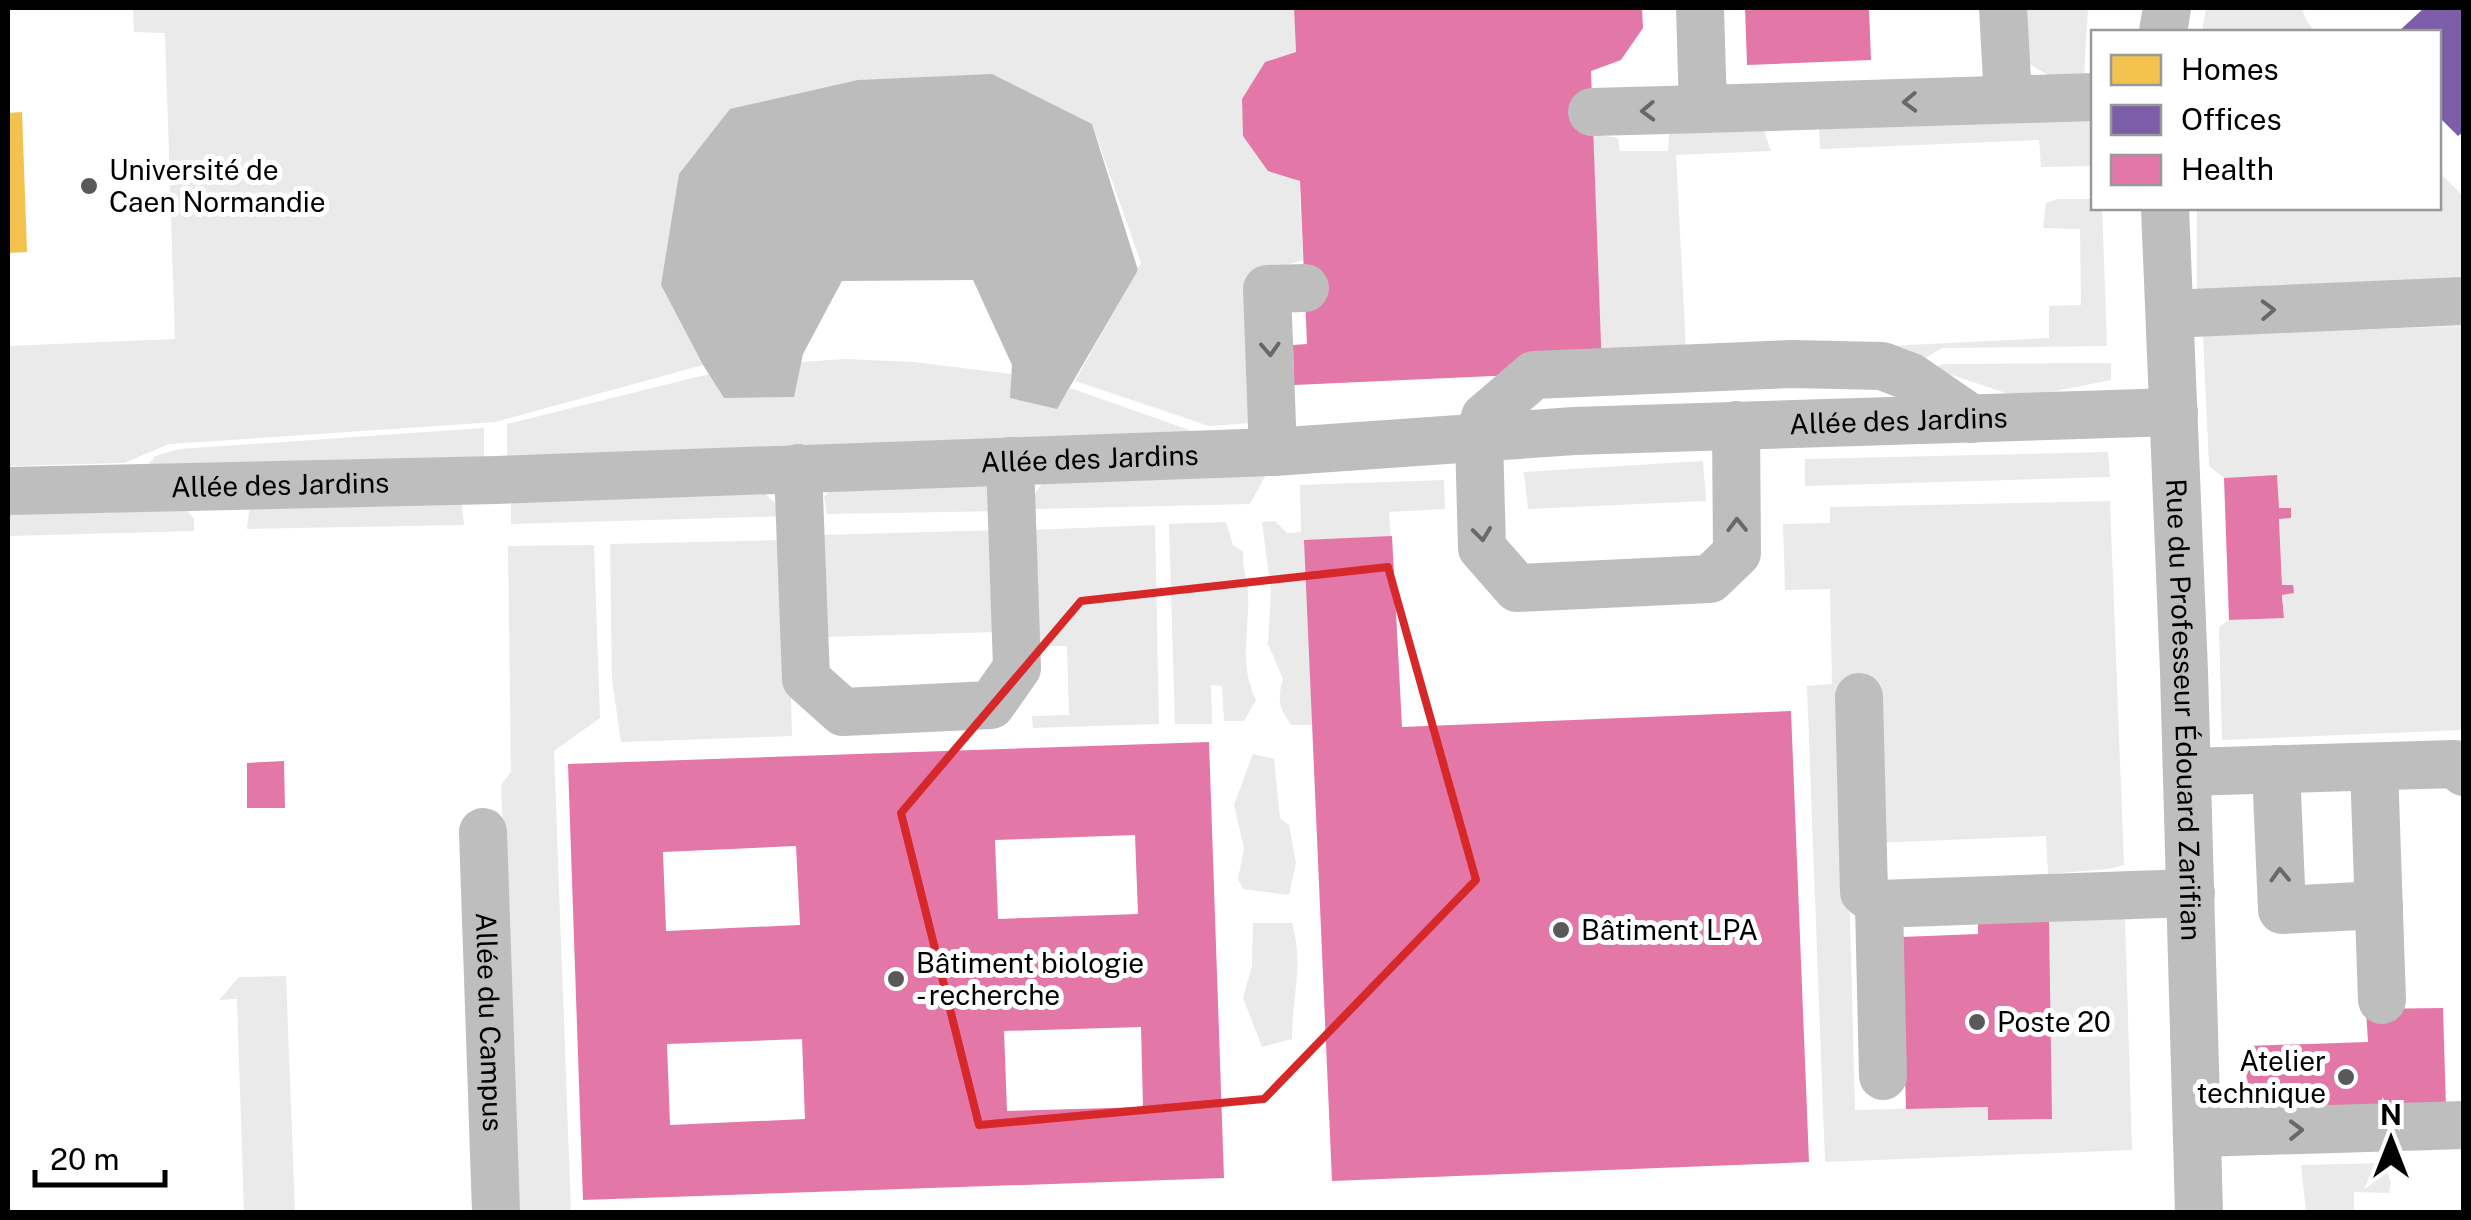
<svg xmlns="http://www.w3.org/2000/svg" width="2471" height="1220" font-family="'Public Sans',sans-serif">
<rect width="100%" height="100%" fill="#fff"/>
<g fill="#eaeaea">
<polygon points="133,8 1294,8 1296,52 1265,62 1242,99 1244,136 1299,180 1303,260 1263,272 1251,423 1209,426 1075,381 1141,263 1092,124 661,285 703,365 495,422 169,444 124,463 8,466 8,346 175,339 165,33 134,32"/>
<polygon points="2020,8 2088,8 2084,78 2053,78 2028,63"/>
<polygon points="2206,8 2302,8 2306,20 2315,32 2202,32"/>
<polygon points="2093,119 2093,166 2041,167 2039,140 1820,149 1819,126"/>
<polygon points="1764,131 1771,151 1676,155 1686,350 1601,353 1593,134 1618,138 1620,151 1668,151 1669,133"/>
<polygon points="2439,167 2443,176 2463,196 2463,284 2197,291 2197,208 2438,208"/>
<polygon points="2058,199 2093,199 2094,208 2102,208 2107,346 1942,348 1918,362 1868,347 2049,338 2049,306 2081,305 2080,229 2043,228 2046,203"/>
<polygon points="2463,326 2463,730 2222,740 2219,627 2229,620 2284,617 2277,476 2224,478 2209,466 2203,335"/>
<polygon points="844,359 914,362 1011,374 1011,398 1056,408 1070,388 1198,433 507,457 507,424 709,374 725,398 793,397 801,362"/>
<polygon points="2111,363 2111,380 2046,393 2006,393 1934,369 1942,364"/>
<polygon points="484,428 484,458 149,464 155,456 180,449"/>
<polygon points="2108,452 2110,477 1805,486 1805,459"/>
<polygon points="1703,461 1706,501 1528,509 1524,472"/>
<polygon points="1268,471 1250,504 1035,509 1034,496 1046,477"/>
<path d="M1444,480l1,29 -56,3 2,31 -77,182h-22c-13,-14 -15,-28 -9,-46l-15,-35 3,-52 -9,-70 13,-1 12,12 14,-1 -1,-47z"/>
<polygon points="984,482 1004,511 827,514 824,497 838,484"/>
<polygon points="762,491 789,516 511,524 511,497"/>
<polygon points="461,498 464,525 247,529 249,511 261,503"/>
<polygon points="2110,501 2124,865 2108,869 2048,874 2046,836 1848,844 1855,1110 1988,1107 1988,1120 2051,1119 2049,919 2125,917 2132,1150 1825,1162 1807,686 1832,684 1830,589 1785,590 1783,524 1830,523 1830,507"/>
<polygon points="184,507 194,519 194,531 8,536 8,509"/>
<path d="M1226,522l7,23 10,7c-1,15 4,25 5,39 2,39 -10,72 8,109l-12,21h-20l-2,-35 -11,-1 1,39h-37l-6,-200z"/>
<polygon points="1155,525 1159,724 1033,728 1032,716 1069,715 1067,646 1031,646 1030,530"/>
<polygon points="1004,530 997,632 822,637 820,535"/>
<polygon points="787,540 792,736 621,742 612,680 610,544"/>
<polygon points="594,545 600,718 554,751 571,1212 519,1212 501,785 511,772 508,546"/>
<polygon points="1253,754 1274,759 1280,818 1289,825 1296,863 1289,895 1243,889 1238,879 1244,848 1234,805"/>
<path d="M1253,923h39c12,41 0,73 0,116l-30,8 -19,-49 9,-32z"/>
<polygon points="286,976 295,1212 244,1212 237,999 219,1000 239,977"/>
<polygon points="2384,1163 2391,1183 2389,1193 2354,1192 2354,1212 2306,1212 2301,1165"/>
</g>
<polygon fill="#bcbcbc" points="992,74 1092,124 1138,270 1057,409 1010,398 1012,365 973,280 842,281 803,354 794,397 724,398 703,365 661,285 679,174 730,109 858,80"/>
<polygon fill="#f2c14e" points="22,112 27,252 8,253 8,113"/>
<polygon fill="#7b5ea7" points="2424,8 2464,8 2464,131 2458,136 2438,116 2438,32 2398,32"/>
<g fill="#e377a8" fill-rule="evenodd">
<polygon points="1294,8 1642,8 1643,28 1621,60 1591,71 1602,371 1294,385 1293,345 1307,344 1300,181 1268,171 1243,136 1242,99 1265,62 1296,52"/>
<polygon points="1745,8 1869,8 1871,60 1747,65"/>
<polygon points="2277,475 2279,508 2291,508 2291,518 2279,519 2282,585 2293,585 2294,593 2282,595 2284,618 2229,620 2224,478"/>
<polygon points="1392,536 1402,727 1791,711 1809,1162 1332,1181 1304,540"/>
<path d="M1209,742l15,436 -641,22 -15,-436zM1135,835l3,79 -140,5 -3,-79zM796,846l4,79 -134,6 -3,-79zM1141,1027l2,80 -136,4 -3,-80zM802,1039l3,80 -135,6 -3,-81z"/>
<polygon points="284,761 285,808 247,808 247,763"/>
<polygon points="1978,914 2049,919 2052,1119 1988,1120 1988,1107 1906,1109 1901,937 1978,934"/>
<polygon points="2443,1008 2446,1109 2247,1115 2246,1046 2368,1042 2366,1009"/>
</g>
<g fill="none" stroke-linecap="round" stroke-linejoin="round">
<g stroke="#bebebe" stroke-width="48">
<polyline points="1700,8 1703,109 2094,97"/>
<polyline points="2003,8 2008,99"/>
<polyline points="2163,32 2167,8"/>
<polyline points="1592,112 1703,109"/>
<path id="s1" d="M2165,208l19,463 15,541"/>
<polyline points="2170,314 2464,301"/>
<polyline points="1736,425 1737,553 1710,579 1517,588 1482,548 1479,438 1485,417 1534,375 1792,364 1882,366 1911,377 1972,419"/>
<polyline points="1273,452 1267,289 1305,288"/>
<polyline points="798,468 806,679 843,712 991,705 1017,668 1010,461"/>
<path id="s2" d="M8,491l488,-11 777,-28 301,-21 600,-19"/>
<polyline points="1859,697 1864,892 1879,904"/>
<polyline points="2374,767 2382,1000"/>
<polyline points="2276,769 2282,910 2379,905"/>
<polyline points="2187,772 2455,764 2464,772"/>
<path id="s3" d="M483,832l13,380"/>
<polyline points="1883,1076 1879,904 2191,893"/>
<polyline points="2199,1133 2464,1125"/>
</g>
</g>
<defs><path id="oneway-chevron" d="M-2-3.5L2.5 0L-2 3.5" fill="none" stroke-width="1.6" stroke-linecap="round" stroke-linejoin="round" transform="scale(2.5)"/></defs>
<g stroke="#686868">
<use href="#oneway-chevron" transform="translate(1910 102) rotate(178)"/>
<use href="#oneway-chevron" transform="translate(1648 111) rotate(178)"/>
<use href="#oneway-chevron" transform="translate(2268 310) rotate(-2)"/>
<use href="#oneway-chevron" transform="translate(1270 349) rotate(87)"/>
<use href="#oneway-chevron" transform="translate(1737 525) rotate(-91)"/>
<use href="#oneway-chevron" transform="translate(1482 534) rotate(83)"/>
<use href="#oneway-chevron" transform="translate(2280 875) rotate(-92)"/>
<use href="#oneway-chevron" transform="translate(2296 1130) rotate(-1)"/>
</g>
<path fill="none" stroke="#d62828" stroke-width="8" stroke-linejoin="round" d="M1388,567l88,313 -212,219 -285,26 -78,-312 180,-212z"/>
<g fill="#595959" stroke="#fff" stroke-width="4">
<circle cx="89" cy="186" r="10"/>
<circle cx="1561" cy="930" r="10"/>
<circle cx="896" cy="979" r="10"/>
<circle cx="1977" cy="1022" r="10"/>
<circle cx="2346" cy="1077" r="10"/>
</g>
<g text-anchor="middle" stroke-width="10" stroke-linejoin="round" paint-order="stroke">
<g font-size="28" fill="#000" stroke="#fff" text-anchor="start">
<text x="109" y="180">Université de<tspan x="109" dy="32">Caen Normandie</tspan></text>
<text x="1581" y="940">Bâtiment LPA</text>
<text x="916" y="973">Bâtiment biologie<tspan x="916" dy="32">- recherche</tspan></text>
<text x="1997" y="1032">Poste 20</text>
<text x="2326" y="1071" text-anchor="end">Atelier<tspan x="2326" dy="32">technique</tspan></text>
</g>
<g font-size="28" fill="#000" stroke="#fff">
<text dy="10" stroke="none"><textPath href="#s2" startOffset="1892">Allée des Jardins</textPath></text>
<text dy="10" stroke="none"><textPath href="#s2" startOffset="1082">Allée des Jardins</textPath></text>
<text dy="10" stroke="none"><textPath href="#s2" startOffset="272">Allée des Jardins</textPath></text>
<text dy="10" stroke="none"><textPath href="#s1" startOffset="502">Rue du Professeur Édouard Zarifian</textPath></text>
<text dy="10" stroke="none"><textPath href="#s3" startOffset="190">Allée du Campus</textPath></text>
</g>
</g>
<rect width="2471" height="1220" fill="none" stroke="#000000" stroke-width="20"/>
<rect x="2091" y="30" width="350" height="180" fill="#ffffff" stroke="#999999" stroke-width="2.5"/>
<rect x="2111" y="55" width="50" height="30" fill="#f2c14e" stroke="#999999" stroke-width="2.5"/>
<text x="2181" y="80" font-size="30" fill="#000000">Homes</text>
<rect x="2111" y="105" width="50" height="30" fill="#7b5ea7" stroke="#999999" stroke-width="2.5"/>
<text x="2181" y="130" font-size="30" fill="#000000">Offices</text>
<rect x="2111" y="155" width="50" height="30" fill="#e377a8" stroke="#999999" stroke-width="2.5"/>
<text x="2181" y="180" font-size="30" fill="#000000">Health</text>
<g transform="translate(2391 1140)" stroke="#ffffff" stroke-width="8" paint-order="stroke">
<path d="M0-8L18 38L0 25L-18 38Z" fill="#000000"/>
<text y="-15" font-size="28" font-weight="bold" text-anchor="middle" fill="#000000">N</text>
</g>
<path d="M35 1170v15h130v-15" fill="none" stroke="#000000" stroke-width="5"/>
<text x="50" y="1170" font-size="30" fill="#000000" stroke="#ffffff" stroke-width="8" paint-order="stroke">20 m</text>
</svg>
